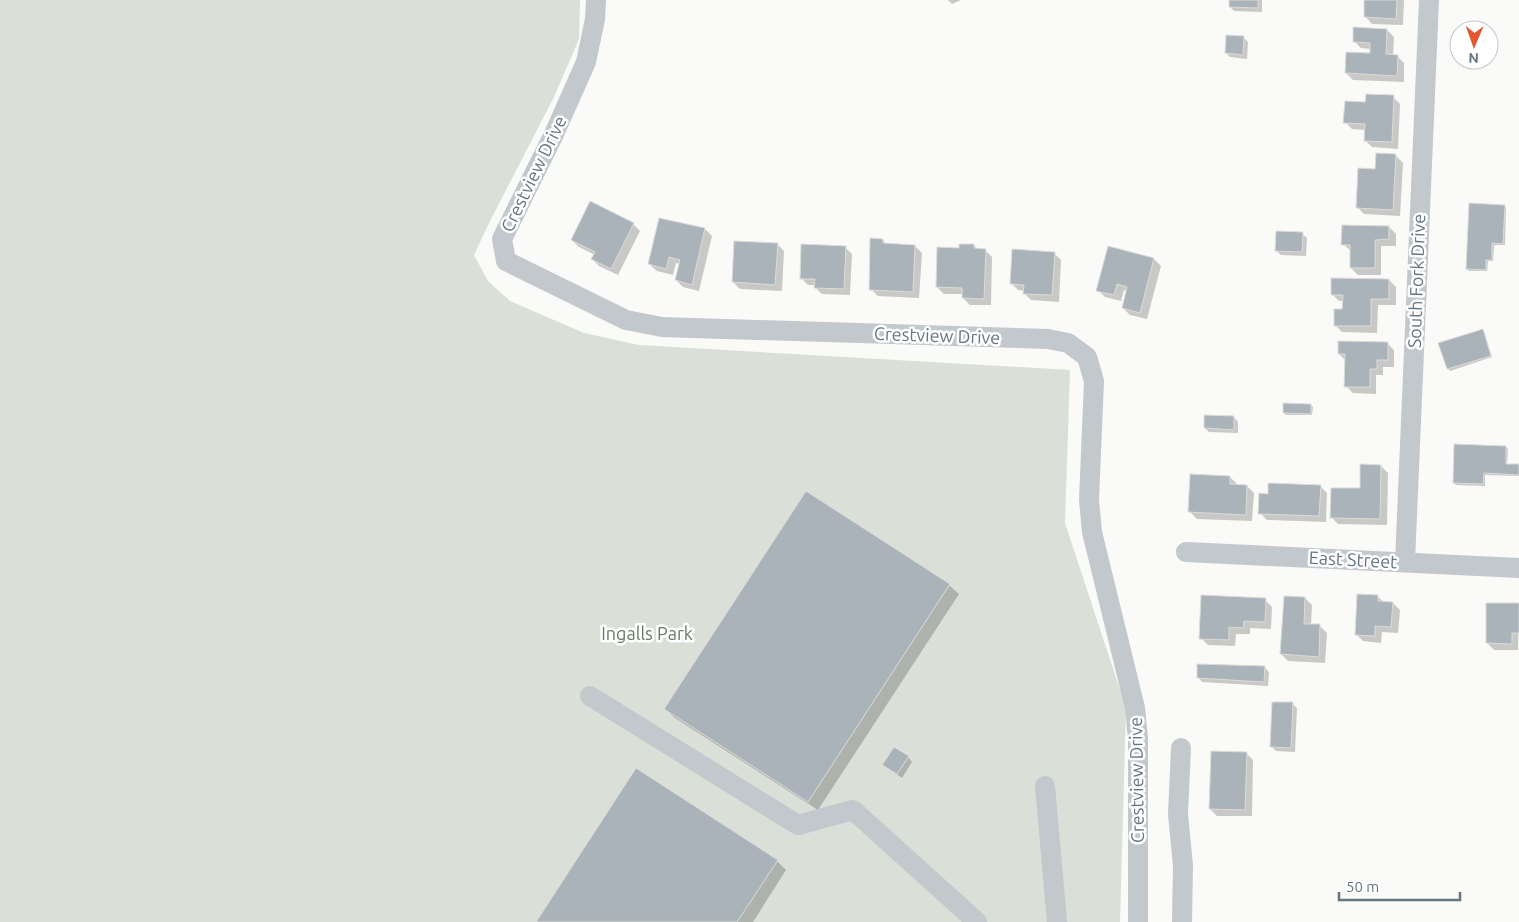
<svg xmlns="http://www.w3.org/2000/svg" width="1519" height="922" font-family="Ubuntu,sans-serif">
<rect width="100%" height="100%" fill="#fafaf8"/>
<polygon fill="#dadfd7" points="0,0 580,0 579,39 554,97 489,223 474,255 488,281 510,301 584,333 639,345 1070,370 1065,523 1126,708 1120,922 0,922"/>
<g fill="#0003">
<polygon points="948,0 961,0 952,4"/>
<polygon points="1230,0 1262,0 1262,12 1234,11 1230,7"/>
<polygon points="1366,0 1404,0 1403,25 1372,24 1365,16"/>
<polygon points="1387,30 1394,37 1393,56 1397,56 1404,63 1404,82 1353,80 1346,73 1371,54 1371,49 1361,48 1354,41"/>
<polygon points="1244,38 1248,42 1247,59 1230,57 1226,53"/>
<polygon points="1393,97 1400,104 1398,149 1372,147 1365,140 1365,130 1352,129 1345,122 1367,103"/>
<polygon points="1396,156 1403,163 1400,216 1364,214 1357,207 1376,170"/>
<polygon points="1504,206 1506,208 1505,245 1494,245 1493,261 1488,261 1487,271 1469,271 1467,269"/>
<polygon points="633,224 640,231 618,275 599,266 592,259 595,255 579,247 572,240"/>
<polygon points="1389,227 1396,234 1396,246 1381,246 1381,275 1358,275 1351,268 1351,251 1343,244"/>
<polygon points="705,229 712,236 699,291 683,287 676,280 680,264 676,263 673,275 657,271 649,264"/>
<polygon points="1302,234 1307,238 1306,256 1281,255 1276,251"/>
<polygon points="883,240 887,245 915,246 922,253 919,298 878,296 871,289"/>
<polygon points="777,244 784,251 782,291 740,289 733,282"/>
<polygon points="974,245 978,250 985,250 992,257 991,305 970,305 963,298 963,294 944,294 937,287 960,249"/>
<polygon points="845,247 852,254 850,295 822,294 815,287 815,285 808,285 801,278"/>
<polygon points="1054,253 1061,260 1059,302 1031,300 1024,293 1024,291 1018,290 1011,283"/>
<polygon points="1154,259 1161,266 1147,319 1130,315 1123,308 1127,291 1124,290 1121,301 1105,297 1098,290"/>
<polygon points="1389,280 1396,287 1396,305 1378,305 1377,333 1342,332 1335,325 1344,310 1344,301 1339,301 1332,294"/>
<polygon points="1483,330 1484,332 1492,357 1450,371 1448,369 1440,344"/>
<polygon points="1387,343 1394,350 1394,367 1383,367 1383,375 1376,375 1376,394 1353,393 1346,386 1346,361 1339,354"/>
<polygon points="1311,405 1313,407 1312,415 1286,415 1284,413"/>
<polygon points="1234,417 1238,422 1238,433 1209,432 1205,428"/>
<polygon points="1506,447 1508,449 1507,465 1519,466 1519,476 1485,475 1485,486 1456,485 1454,483"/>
<polygon points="1381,466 1388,473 1387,525 1338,524 1331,517 1361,490"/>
<polygon points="1230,477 1237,484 1237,486 1247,486 1254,493 1252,521 1197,519 1190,512"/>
<polygon points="1320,486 1327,493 1326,522 1267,520 1260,513 1269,495"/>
<polygon points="949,585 959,594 818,810 675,718 665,709"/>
<polygon points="1378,597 1384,602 1393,603 1400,610 1398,633 1382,632 1381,643 1363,641 1356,634"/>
<polygon points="1305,598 1312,605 1311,625 1320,626 1327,633 1325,663 1288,661 1281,654"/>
<polygon points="1265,600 1272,607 1271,629 1250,628 1250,634 1236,634 1235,646 1208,645 1201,638"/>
<polygon points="1519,604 1518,650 1494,650 1487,643"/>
<polygon points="1264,667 1269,672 1268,686 1202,682 1198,677"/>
<polygon points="1292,704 1297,708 1295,752 1276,751 1272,747"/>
<polygon points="1246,753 1253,760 1252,816 1217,816 1210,809"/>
<polygon points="908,757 912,762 902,778 884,765"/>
<polygon points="777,861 786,870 753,922 537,922"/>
</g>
<g fill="#aab3b9" stroke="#dcdcda">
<polygon points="1229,0 1258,0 1258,8 1229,7"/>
<polygon points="1364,0 1397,0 1396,19 1364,17"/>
<polygon points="1353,27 1387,29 1386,54 1398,55 1397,76 1345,73 1346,52 1370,53 1370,43 1353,42"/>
<polygon points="1226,35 1244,36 1243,55 1225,53"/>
<polygon points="1366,94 1394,95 1392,142 1364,141 1365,124 1343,123 1345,101 1365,102"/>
<polygon points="1376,153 1396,154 1393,210 1356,208 1358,168 1375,169"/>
<polygon points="590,201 634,223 611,269 591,259 595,252 571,240"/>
<polygon points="1469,203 1505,205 1503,244 1492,243 1492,260 1486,260 1486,270 1466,269"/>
<polygon points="659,218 705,228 692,285 675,280 680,260 669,257 666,269 648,264"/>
<polygon points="1342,225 1389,226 1389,239 1375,240 1375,268 1350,268 1350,245 1341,245"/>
<polygon points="1276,231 1303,232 1302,252 1275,251"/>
<polygon points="870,238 883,239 883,243 915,245 913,292 869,290"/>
<polygon points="734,241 778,243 775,285 732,282"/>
<polygon points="801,244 846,246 844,289 814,288 815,279 800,279"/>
<polygon points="959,244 974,244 974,248 986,249 984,299 962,298 962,288 936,287 937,247 959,248"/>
<polygon points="1108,246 1154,258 1140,313 1122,308 1127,287 1117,284 1114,295 1096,291"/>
<polygon points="1012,249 1055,252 1052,295 1023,294 1024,285 1010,284"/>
<polygon points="1331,278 1389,279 1389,299 1371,299 1371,326 1334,326 1334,309 1342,309 1343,295 1331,295"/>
<polygon points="1483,329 1491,356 1447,369 1438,343"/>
<polygon points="1338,341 1388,342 1388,360 1377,360 1377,369 1370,369 1370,387 1344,387 1345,354 1338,354"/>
<polygon points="1283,403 1311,404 1311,414 1283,413"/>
<polygon points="1204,415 1234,416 1234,430 1204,428"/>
<polygon points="1454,444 1506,446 1506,464 1519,464 1519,475 1484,473 1483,484 1453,483"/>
<polygon points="1360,464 1381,465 1380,519 1330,518 1331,488 1360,488"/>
<polygon points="1190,474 1230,476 1230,484 1247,485 1246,515 1188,512"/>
<polygon points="1268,483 1321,485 1319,516 1258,514 1259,493 1268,494"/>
<polygon points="806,491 950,584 808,802 664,709"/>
<polygon points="1357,594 1378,595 1378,601 1393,602 1391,627 1375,626 1375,636 1355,635"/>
<polygon points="1201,595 1266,598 1265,622 1244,621 1243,628 1229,627 1229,640 1199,639"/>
<polygon points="1284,596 1305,597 1304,624 1320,624 1319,657 1280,654"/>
<polygon points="1486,603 1519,603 1519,633 1512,633 1512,644 1486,643"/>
<polygon points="1197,664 1265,666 1264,682 1197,678"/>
<polygon points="1272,702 1293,702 1291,748 1270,747"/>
<polygon points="894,747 909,756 897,774 882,765"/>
<polygon points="1211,751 1247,752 1245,810 1209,809"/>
<polygon points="636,768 778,860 737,922 536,922"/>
</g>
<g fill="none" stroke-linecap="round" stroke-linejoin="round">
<g stroke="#c3c8cc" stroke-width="20">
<polyline points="596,0 595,19 586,62 554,134 502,239 506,261 626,320 662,327 1048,339 1068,343 1087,357 1094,381 1089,500 1092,532 1135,708 1138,739 1138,922"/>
<polyline points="1186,552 1519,568"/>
<polyline points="1405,562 1429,0"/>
<polyline points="590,696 798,825 853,810 977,922"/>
<polyline points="1181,748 1178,814 1183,866 1182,922"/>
<polyline points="1045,786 1057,922"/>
</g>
</g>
<g text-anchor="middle" stroke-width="5" stroke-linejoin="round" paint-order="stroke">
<g font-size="18" fill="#657683" stroke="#fff">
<text transform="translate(534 174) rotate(-64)" y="6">Crestview Drive</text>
<text transform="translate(1417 281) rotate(-88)" y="6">South Fork Drive</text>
<text transform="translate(937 336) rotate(2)" y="6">Crestview Drive</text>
<text transform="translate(1353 560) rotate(3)" y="6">East Street</text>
<text transform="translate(1137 780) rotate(-91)" y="6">Crestview Drive</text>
</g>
<g font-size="18" fill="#687a64" stroke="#fff">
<text x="647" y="640">Ingalls Park</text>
</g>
</g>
<g transform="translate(1474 45) rotate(182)"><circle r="24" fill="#ffffff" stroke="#c1c8cd"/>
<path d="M0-4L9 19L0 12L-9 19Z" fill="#e4572e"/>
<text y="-8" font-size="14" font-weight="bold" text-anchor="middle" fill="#657683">N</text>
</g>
<path d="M1339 892v8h121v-8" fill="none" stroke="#657683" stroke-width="2.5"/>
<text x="1346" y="892" font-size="15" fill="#657683" stroke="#ffffff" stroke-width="4" paint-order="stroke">50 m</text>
</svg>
